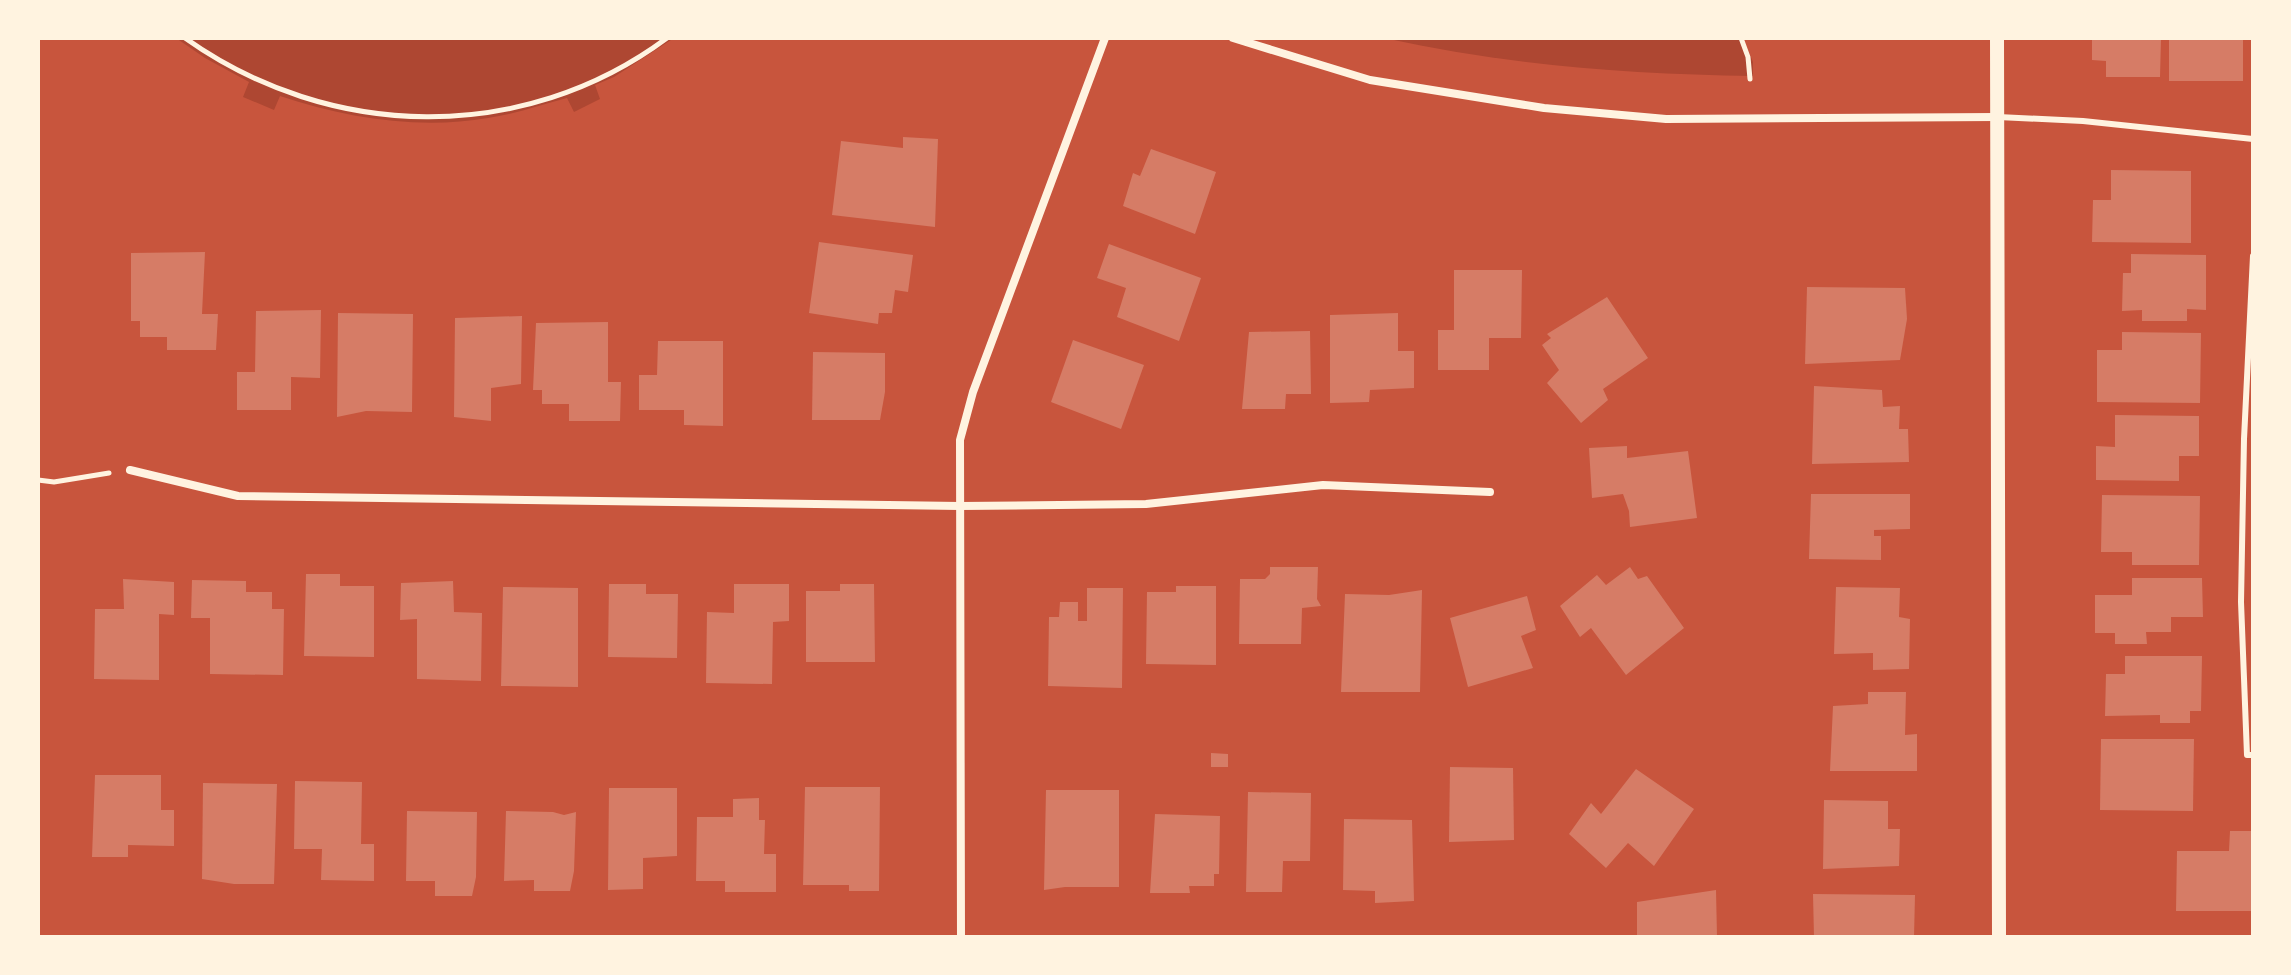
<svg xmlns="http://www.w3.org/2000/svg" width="2291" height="975" font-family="Montserrat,sans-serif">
<rect width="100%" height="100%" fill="#c8553d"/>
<g fill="#ae4732">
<path d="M176,38h498l-60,39 -19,8 5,14 -26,13 -7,-14c-26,7 -52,16 -79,20 -69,12 -142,0 -208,-22l-6,14 -31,-13 6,-15 -44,-24z"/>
<path d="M1384,38h359l10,24v14c-125,-2 -247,-11 -369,-38z"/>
</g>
<g fill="#d67c66">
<polygon points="2092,38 2161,38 2160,77 2106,77 2106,61 2092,60"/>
<rect x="2169" y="38" width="74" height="43"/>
<polygon points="903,137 938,139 935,227 832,215 841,141 903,148"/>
<polygon points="1151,149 1216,172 1195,234 1123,206 1133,173 1140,176"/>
<polygon points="2111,170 2191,171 2191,243 2092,242 2093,200 2111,200"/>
<polygon points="819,242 913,255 908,292 895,290 892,313 879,313 878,324 809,313"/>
<polygon points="1109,244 1201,278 1179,341 1117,317 1126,288 1097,278"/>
<polygon points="205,252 202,314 218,314 216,350 167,350 167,337 140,337 140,321 131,321 131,253"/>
<polygon points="2131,254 2206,255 2206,310 2187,309 2187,321 2142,321 2142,310 2122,311 2123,273 2131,273"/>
<polygon points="1454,270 1522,270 1521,338 1489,338 1489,370 1438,370 1438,330 1454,330"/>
<polygon points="1807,287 1905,288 1907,319 1900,360 1805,364"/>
<polygon points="1607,297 1648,358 1603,389 1608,400 1581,423 1547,383 1559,370 1542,345 1551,338 1547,334"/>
<polygon points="321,310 320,378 291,377 291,410 237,410 237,372 255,372 256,311"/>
<polygon points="338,313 413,314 412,412 366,411 337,417"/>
<polygon points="1398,313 1398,351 1414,351 1414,388 1370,390 1369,402 1330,403 1330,315"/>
<polygon points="522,316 521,384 491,388 491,421 454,417 455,318"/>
<polygon points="608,322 608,382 621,382 620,421 569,421 569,404 542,404 542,390 533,390 536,323"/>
<polygon points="1310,331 1311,394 1286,394 1285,409 1242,409 1249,332"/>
<polygon points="2122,332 2201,333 2200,403 2097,402 2097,350 2122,350"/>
<polygon points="1073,340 1144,365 1121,429 1051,402"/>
<polygon points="658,341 723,341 723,426 684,425 684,410 639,410 639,375 657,375"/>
<polygon points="813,352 885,353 885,392 880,420 812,420"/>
<polygon points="1814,386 1882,390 1883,407 1900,406 1899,429 1908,429 1909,462 1812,464"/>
<polygon points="2115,415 2199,416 2199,456 2179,456 2179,481 2096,480 2096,446 2115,447"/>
<polygon points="1627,446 1627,458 1688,451 1697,518 1630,527 1629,511 1623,494 1592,498 1589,448"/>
<polygon points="1811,494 1910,494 1910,529 1874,530 1874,536 1881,536 1881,560 1809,559"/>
<polygon points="2102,495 2200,496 2199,565 2132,565 2132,552 2101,552"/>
<polygon points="1270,567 1318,567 1317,599 1321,606 1302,608 1301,644 1239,644 1240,579 1265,579 1270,574"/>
<polygon points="1630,567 1638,579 1647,576 1684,628 1626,675 1591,628 1580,637 1560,606 1597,575 1606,585"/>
<polygon points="306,574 340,574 340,586 374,586 374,657 304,656"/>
<polygon points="2132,578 2202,578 2203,617 2171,617 2171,632 2146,632 2147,644 2115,644 2115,633 2095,633 2095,595 2132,595"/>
<polygon points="123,579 174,582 174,615 159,614 159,680 94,679 95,609 124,609"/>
<polygon points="192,580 246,581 246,592 272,592 272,609 284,609 283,675 210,674 210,618 191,618"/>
<polygon points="453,581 454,612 482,613 481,681 417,679 417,619 400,620 401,583"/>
<polygon points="609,584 646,584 646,594 678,594 677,658 608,657"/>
<polygon points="734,584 789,584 789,621 773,622 772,684 706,683 707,612 734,613"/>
<polygon points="840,584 874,584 875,662 806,662 806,591 840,591"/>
<polygon points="1176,586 1216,586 1216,665 1146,664 1147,592 1176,592"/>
<polygon points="503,587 578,588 578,687 501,686"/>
<polygon points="1836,587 1900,588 1899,617 1910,619 1909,669 1873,670 1873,653 1834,654"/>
<polygon points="1087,588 1123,588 1122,688 1048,686 1049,617 1059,617 1060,602 1078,602 1078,621 1087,621"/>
<polygon points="1422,590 1420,692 1341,692 1345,594 1389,595"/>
<polygon points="1527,596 1536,630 1521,636 1533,668 1468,687 1450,618"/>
<polygon points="2125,656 2202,656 2201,711 2190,711 2190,723 2160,723 2160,715 2105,716 2106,674 2125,674"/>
<polygon points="1868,692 1906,692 1905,735 1917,734 1917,771 1830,771 1833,706 1868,704"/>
<polygon points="2101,739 2194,739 2193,811 2100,810"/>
<polygon points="1211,753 1228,754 1228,767 1211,767"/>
<polygon points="1450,767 1513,768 1514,840 1449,842"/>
<polygon points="1636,769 1694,809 1654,866 1628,843 1606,868 1569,834 1591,803 1601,814"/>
<polygon points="95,775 161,775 161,810 174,810 174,846 128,845 128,857 92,857"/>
<polygon points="295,781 362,782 361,844 374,844 374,881 321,880 322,849 294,849"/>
<polygon points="203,783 277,784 274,884 234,884 202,879"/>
<polygon points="805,787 880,787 879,891 849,891 849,885 803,885"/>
<polygon points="609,788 677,788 677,856 643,858 643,889 608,890"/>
<polygon points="1046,790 1119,790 1119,887 1065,887 1044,890"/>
<polygon points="1248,792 1311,793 1310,861 1283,861 1282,892 1246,892"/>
<polygon points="759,798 759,820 765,820 764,854 776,854 776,892 725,892 725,881 696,881 697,817 733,817 733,799"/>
<polygon points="1824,800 1888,801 1888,829 1900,829 1899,866 1823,869"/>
<polygon points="407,811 477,812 476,877 472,896 435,896 435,881 406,881"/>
<polygon points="506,811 553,812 564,815 576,812 574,871 570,891 534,891 534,880 504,881"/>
<polygon points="1155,814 1220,816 1219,874 1214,874 1214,886 1189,886 1190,893 1150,893"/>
<polygon points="1344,819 1412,820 1414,901 1375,903 1375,891 1343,890"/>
<polygon points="2230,831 2253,831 2253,911 2176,911 2177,851 2229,851"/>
<polygon points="1716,890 1717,937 1637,937 1637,902"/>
<polygon points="1813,894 1915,895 1914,937 1814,937"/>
</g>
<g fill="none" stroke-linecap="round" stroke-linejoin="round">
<g stroke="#fff3e0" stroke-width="5">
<path d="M185,38c145,103 338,107 482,0"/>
<polyline points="1741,38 1748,57 1750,79"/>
<polyline points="38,480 54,482 109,473"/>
</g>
<g stroke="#fff3e0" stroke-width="6">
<polyline points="1998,117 2083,121 2253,139"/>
<polyline points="2253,256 2244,439 2241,602 2247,755 2253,755"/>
</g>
<g stroke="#fff3e0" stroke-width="8">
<polyline points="1233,38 1370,80 1544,108 1666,119 1997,117"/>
<polyline points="130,470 238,496 960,506 1146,504 1323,485 1490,492"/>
<polyline points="961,937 960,440 973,392 1105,38"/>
</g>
<polyline stroke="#fff3e0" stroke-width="14" points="1997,38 1999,937"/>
</g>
<rect width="2291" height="975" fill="none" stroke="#fff3e0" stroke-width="80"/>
</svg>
